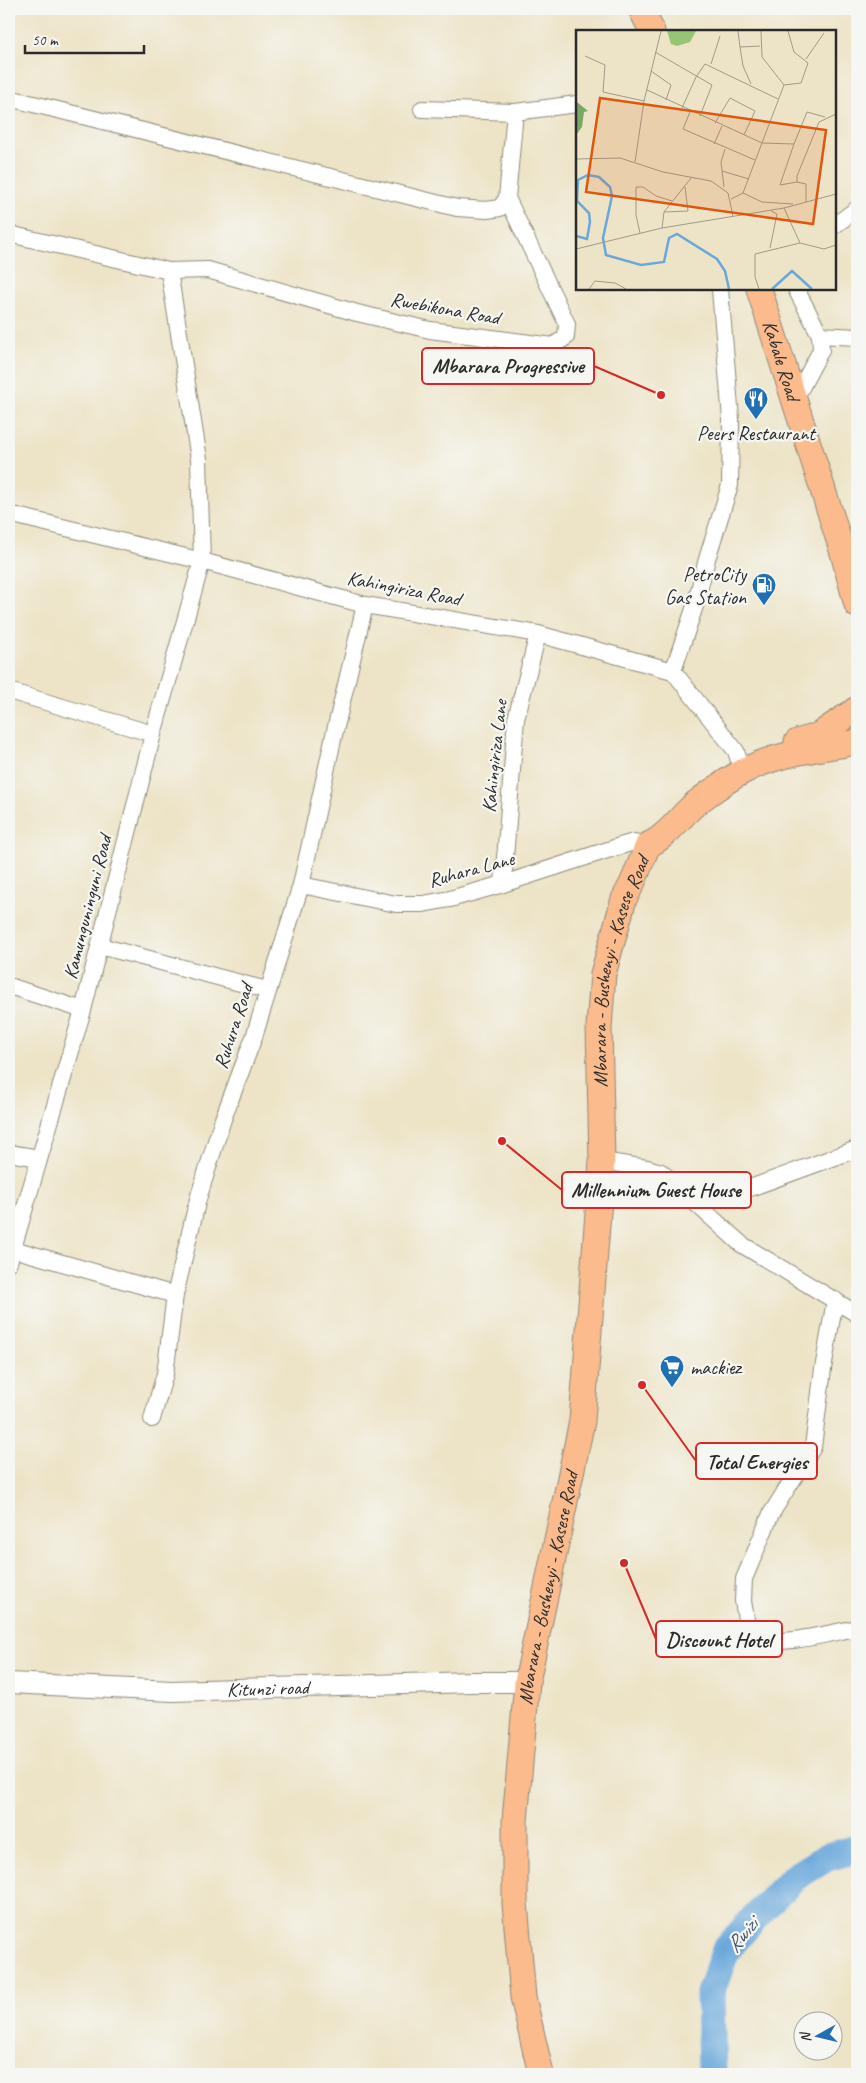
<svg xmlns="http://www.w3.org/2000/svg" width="866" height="2083" font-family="Caveat,sans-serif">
<rect width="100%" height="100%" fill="#f6f6f2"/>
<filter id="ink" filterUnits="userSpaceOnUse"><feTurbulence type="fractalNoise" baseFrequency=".02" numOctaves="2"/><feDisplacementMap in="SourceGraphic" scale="10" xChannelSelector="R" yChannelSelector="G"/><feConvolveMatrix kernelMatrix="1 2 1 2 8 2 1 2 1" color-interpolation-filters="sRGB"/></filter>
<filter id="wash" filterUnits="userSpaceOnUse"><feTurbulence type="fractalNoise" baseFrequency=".0096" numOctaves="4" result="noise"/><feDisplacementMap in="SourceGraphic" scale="20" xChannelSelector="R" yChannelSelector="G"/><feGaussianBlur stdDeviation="1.12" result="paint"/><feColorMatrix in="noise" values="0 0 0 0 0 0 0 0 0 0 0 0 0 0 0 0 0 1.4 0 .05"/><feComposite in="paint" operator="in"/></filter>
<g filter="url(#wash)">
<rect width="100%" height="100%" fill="#ede4c7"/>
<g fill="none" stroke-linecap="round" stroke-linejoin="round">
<polyline stroke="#69a8dc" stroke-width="29" points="712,2074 710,1993 726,1950 755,1917 793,1878 827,1857 857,1849"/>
</g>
</g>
<g filter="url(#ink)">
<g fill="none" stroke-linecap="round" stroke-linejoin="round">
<defs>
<g id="minor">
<polyline points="9,98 457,208 487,210 500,208 507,198 515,112 577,104"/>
<polyline points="422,109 515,112"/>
<polyline points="835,225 857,209"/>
<polyline points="9,234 169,271 199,459 202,561 153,734 83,1010 9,1262"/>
<polyline points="169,271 208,270 357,313 430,330 553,346 566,337 567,324 507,198"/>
<polyline points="796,289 820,335"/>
<polyline points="794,401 821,350 820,335 857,337"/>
<polyline points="9,514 202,561 365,605 538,634 673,671 736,751 742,771"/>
<polyline points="673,671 695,606 707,559 730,485 731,419 720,289"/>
<polyline points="9,691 153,734"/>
<polyline points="503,884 516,719 538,634"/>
<polyline points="301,885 396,904 423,904 450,899 503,884 617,847 634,842 648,845"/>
<polyline points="100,946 267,990"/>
<polyline points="9,986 83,1010"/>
<polyline points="9,1153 39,1158"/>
<polyline points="602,1161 647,1168 661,1172 741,1244 857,1314"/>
<polyline points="697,1204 750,1188 857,1149"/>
<polyline points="13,1249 175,1295 198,1199 223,1119 254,1037 301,885 334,735 365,605"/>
<path d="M835,1300l-12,69 -10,78 -42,67 -27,65 -1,22 4,24 8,15c34,5 69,-6 102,-12"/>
<polyline points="152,1419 165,1374 175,1295"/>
</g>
<g id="tertiary">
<path id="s1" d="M9,1683l163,8 299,-9h56"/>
</g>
<g id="primary">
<polyline points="641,9 652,31"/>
<path id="s2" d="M759,289l84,264 14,52"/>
<polyline points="797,742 819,735 857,709"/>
<path id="s3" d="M541,2074l-18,-77 -8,-94v-82l12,-139 55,-261 20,-260 -3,-134 4,-53 21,-75 8,-15 16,-39c21,-9 34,-32 52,-45 14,-10 27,-20 42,-28 34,-19 77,-23 115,-30"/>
</g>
</defs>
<use href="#minor" stroke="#8c8879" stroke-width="18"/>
<use href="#tertiary" stroke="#8c8879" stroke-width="22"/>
<use href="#primary" stroke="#8c8879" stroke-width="27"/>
<use href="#minor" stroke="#fff" stroke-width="16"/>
<use href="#tertiary" stroke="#fff" stroke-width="20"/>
<use href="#primary" stroke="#fbbb8d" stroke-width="25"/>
</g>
</g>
<defs>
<symbol id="restaurant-pin" viewBox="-11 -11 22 30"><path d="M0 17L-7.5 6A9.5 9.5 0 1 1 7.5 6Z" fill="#1f6fb2" stroke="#f6f6f2"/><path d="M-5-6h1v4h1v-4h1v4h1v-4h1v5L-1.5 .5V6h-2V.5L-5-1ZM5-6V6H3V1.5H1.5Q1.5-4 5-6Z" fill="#fff"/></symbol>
<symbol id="fuel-pin" viewBox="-11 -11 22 30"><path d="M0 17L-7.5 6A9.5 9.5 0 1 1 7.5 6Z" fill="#1f6fb2" stroke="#f6f6f2"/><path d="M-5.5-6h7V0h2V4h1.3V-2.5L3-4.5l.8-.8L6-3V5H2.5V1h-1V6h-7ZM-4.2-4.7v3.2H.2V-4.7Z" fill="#fff"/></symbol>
<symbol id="supermarket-pin" viewBox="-11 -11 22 30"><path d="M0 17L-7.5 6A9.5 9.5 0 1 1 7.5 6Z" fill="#1f6fb2" stroke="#f6f6f2"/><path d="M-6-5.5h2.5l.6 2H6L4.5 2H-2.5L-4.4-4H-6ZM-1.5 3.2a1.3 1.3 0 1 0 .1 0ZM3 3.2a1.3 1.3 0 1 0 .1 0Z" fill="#fff"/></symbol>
</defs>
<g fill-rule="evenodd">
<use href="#restaurant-pin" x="742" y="385" width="28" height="38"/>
<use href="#fuel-pin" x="750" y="571" width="28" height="38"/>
<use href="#supermarket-pin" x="658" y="1353" width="28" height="38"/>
</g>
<g text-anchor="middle" stroke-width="4.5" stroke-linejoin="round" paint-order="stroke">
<g font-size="20" fill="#2b2b2b" stroke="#f6f6f2">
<text transform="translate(445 308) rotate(10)" y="7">Rwebikona Road</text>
<text dy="7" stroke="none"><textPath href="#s2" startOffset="75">Kabale Road</textPath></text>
<text transform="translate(404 588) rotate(11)" y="7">Kahingiriza Road</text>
<text transform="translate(494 756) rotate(-84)" y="7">Kahingiriza Lane</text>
<text transform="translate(471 869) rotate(-15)" y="7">Ruhara Lane</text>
<text transform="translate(87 907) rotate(-76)" y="7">Kamunguninguni Road</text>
<text dy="7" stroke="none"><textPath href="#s3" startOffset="1115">Mbarara - Bushenyi - Kasese Road</textPath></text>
<text transform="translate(233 1026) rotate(-72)" y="7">Ruhura Road</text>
<text dy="7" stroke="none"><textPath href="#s3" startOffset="491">Mbarara - Bushenyi - Kasese Road</textPath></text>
<text dy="7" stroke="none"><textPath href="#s1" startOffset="259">Kitunzi road</textPath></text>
</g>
<g font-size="20" fill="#2b2b2b" stroke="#f6f6f2">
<text x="756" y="440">Peers Restaurant</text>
<text x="746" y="581" text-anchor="end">PetroCity<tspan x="746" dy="23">Gas Station</tspan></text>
<text x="690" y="1374" text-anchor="start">mackiez</text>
</g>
<g font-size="21" font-style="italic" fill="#415769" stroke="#f6f6f2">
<text transform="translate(742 1935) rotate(-50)" y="7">Rwizi</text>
</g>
</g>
<g transform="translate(576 30)">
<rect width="260" height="260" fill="#ede4c7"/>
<path d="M1,72l11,9 -4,1 -2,15 -6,8z" fill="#78aa66"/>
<path d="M91,1h29l-6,11 -13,4 -6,-2z" fill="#96c574"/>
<path fill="none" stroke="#69a8dc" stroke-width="2.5" d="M0,206l11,3 3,-17 -1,-9 -12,-12 1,-21 10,-5 11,2 11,10 2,9 -9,42 3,17 35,10 23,-3 5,-24 8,-4 40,25 8,12 4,18M196,259l20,-18 20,18"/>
<path fill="none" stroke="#9f9a89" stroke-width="1" d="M162,1l2,16 20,-1M185,1l1,26 22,28M164,17l3,19 8,18M79,22l57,33 -12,31M9,26l20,9 -2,27 41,9M230,29l18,-26M135,34l9,-28M75,41l20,14 -5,15M208,55l17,-2 7,-20 -14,-11 -6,-21M71,60l115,53 32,1 13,-32 18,5M106,78l14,-31 9,-13 73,35M114,82l-7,17 72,31M139,93l15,-25 25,13 -11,24M138,114l8,-18M218,114l-14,41 17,-3M0,129l44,-1 43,14 48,9 17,12 5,23M59,132l9,-61 17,-70M146,141l27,8M148,157l-3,-25 4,-13M167,163l19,9 31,2M155,169l12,-6 41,-108M230,172v-18l-9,-2v-6l22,-54 17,-8M208,178l16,35 24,6 12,-4M88,182l24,-1 -3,-24M86,198l2,-16 27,-34M64,203l-4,-18v-28h7l13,9 16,5M194,218l7,-34 -6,-3M0,219l86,-21 122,-20 52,-14M13,259l6,-8 20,2 11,6M183,259l-4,-12v-23l45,-11"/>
<path fill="#df570e" fill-opacity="0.15" stroke="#df570e" stroke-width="2.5" d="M24,68l226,32 -13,94 -227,-32z"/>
<rect width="260" height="260" fill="none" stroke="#2b2b2b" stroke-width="2.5"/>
</g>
<path fill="none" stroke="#d62828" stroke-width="2" d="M661 395L594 366M502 1141L562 1190M642 1385L696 1461M624 1563L656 1639"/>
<g fill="#d62828" stroke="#f6f6f2" stroke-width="2">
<circle cx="661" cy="395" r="5"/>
<circle cx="502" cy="1141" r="5"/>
<circle cx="642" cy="1385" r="5"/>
<circle cx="624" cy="1563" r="5"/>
</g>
<g fill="#f6f6f2" stroke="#d62828" stroke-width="2">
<rect x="422" y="348" width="172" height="36" rx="5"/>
<rect x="562" y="1172" width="189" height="36" rx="5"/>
<rect x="696" y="1443" width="121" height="36" rx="5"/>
<rect x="656" y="1621" width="126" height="36" rx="5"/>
</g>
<g font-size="21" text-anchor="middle" font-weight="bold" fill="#2b2b2b">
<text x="508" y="373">Mbarara Progressive</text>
<text x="656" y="1197">Millennium Guest House</text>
<text x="757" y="1469">Total Energies</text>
<text x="719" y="1647">Discount Hotel</text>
</g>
<rect width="866" height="2083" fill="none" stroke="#f6f6f2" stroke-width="30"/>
<g transform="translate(818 2036) rotate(262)"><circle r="24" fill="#f6f6f2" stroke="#a5a5a2"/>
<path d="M0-4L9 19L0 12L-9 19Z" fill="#1f6fb2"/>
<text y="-8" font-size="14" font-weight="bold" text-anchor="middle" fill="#2b2b2b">N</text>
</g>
<path d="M25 45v8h119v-8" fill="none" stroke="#2b2b2b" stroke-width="2.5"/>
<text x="32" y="45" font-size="15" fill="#2b2b2b" stroke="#f6f6f2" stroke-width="4" paint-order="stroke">50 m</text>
</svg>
